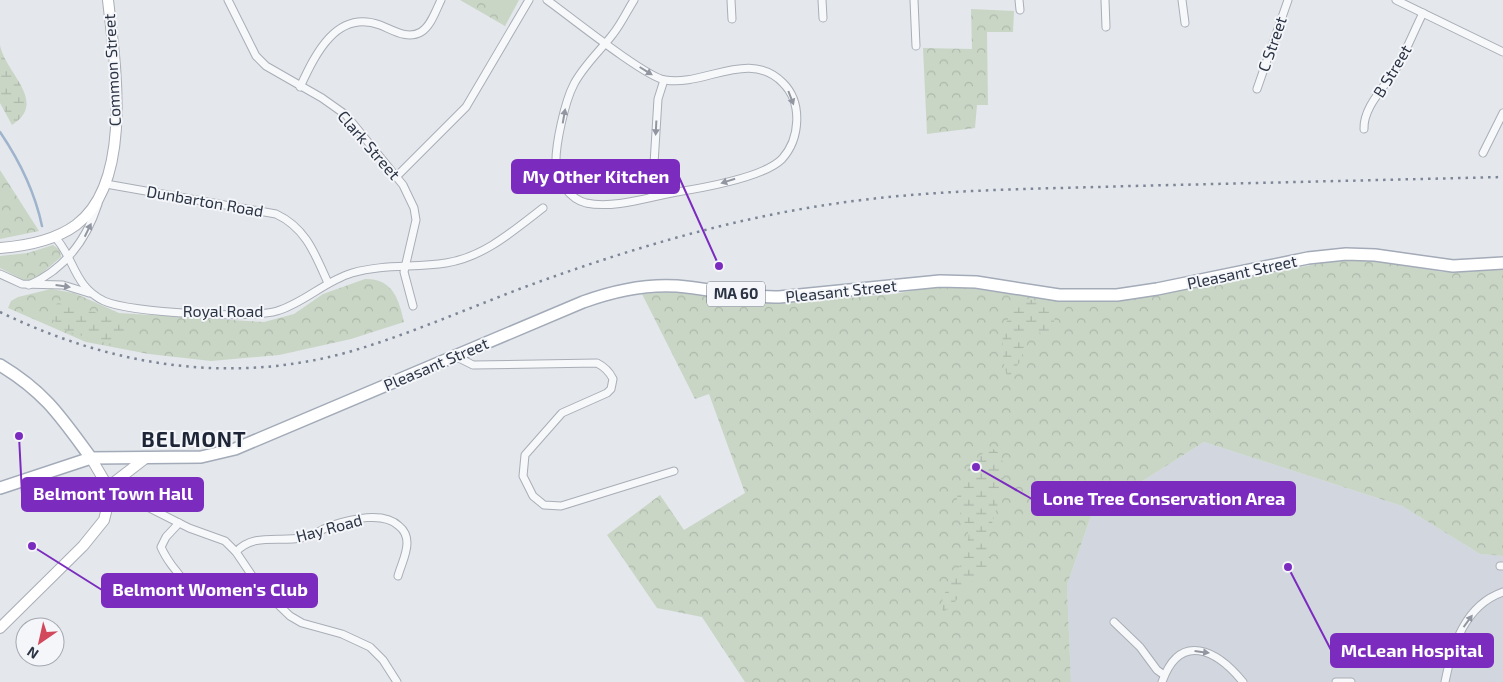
<svg xmlns="http://www.w3.org/2000/svg" width="1503" height="682" font-family="'Exo 2',sans-serif">
<defs>
<pattern id="forest-crowns" width="20" height="18" patternUnits="userSpaceOnUse" patternTransform="scale(1.25)"><rect width="20" height="18" fill="#c9d6c5"/><path d="M2 6a3 3 0 1 1 6 0M12 15a3 3 0 1 1 6 0" fill="none" stroke="#adb8ab"/></pattern>
<pattern id="wetland-marsh" width="20" height="14" patternUnits="userSpaceOnUse" patternTransform="scale(1.25)"><rect width="20" height="14" fill="#c9d6c5"/><path d="M1 5h8M5 5V1M11 12h8M15 12V8" fill="none" stroke="#adb8ab"/></pattern>
</defs>
<rect width="100%" height="100%" fill="#e4e7ec"/>
<polygon fill="#d2d6de" points="1204,442 1402,506 1480,554 1503,556 1503,682 1071,682 1067,585 1092,513"/>
<g fill="url(#forest-crowns)">
<polygon points="460,0 519,0 505,26"/>
<polygon points="971,9 1014,11 1013,32 987,32 988,105 977,105 975,128 927,134 923,48 972,49"/>
<polygon points="0,170 39,231 0,239"/>
<polygon points="53,245 60,250 61,257 41,274 30,280 23,280 0,268 0,256 28,253"/>
<polygon points="1337,260 1375,261 1443,272 1503,269 1503,556 1480,554 1402,506 1204,442 1092,513 1067,585 1071,682 745,682 702,617 657,608 607,535 660,495 684,530 745,493 709,394 695,399 642,294 675,292 744,302 780,303 894,294 932,287 960,287 1049,299 1100,302 1147,297"/>
<path d="M365,279c28,-1 34,21 39,43l-53,17 -72,16 -68,6 -62,-7 -63,-12 -78,-34 3,-7 7,-4 33,-8 23,4 45,20 145,9 30,-8 29,-20z"/>
</g>
<g fill="url(#wetland-marsh)">
<path d="M0,45c5,28 49,57 12,80l-12,-22z"/>
<path d="M1028,299l26,7 3,3 -6,25 -4,7 -11,-13h-8l-7,32 -12,18c-6,-4 -8,-42 -5,-50 4,-9 9,-22 16,-28z"/>
<path d="M58,303c16,3 60,12 67,28l-2,4 -14,9 -43,-13 -17,-15 1,-7z"/>
<path d="M993,449c25,12 -2,70 -5,90 -2,10 5,20 2,31l-20,13 -20,25 -7,4c-5,-17 14,-38 20,-53 2,-6 3,-13 5,-19 3,-12 -9,-24 -11,-36 -2,-18 18,-52 36,-55z"/>
</g>
<polygon fill="#c9d6c5" points="501,0 516,0 509,15 496,8"/>
<g fill="none" stroke-linecap="round" stroke-linejoin="round">
<path stroke="#9fb4cc" stroke-width="2.5" d="M0,132c19,28 35,61 42,94"/>
<defs>
<g id="minor">
<polyline points="228,0 256,56 266,66 322,98 346,115 403,185 414,208 416,220 404,272 413,306"/>
<path d="M547,0c21,15 98,77 118,80 39,7 84,-32 118,3 20,20 17,56 -1,76 -18,18 -80,29 -105,33 -28,5 -63,17 -91,11 -16,-4 -29,-22 -30,-38 -1,-20 9,-64 18,-81 10,-19 27,-34 39,-50 8,-10 14,-23 21,-34"/>
<polyline points="731,0 732,19"/>
<polyline points="822,0 823,18"/>
<polyline points="914,0 916,46"/>
<polyline points="1019,0 1020,10"/>
<polyline points="1105,0 1106,27"/>
<polyline points="1182,0 1185,23"/>
<polyline points="1396,0 1503,52"/>
<path d="M300,87c15,-32 36,-78 80,-62 13,5 27,15 41,7 10,-6 15,-22 20,-32"/>
<polyline points="1257,89 1288,0"/>
<path d="M1364,129c-1,-23 23,-44 33,-62 10,-18 17,-36 26,-54"/>
<polyline points="1483,153 1503,113"/>
<polyline points="397,176 466,107 529,0"/>
<path d="M106,184l170,30c30,14 39,40 52,69"/>
<polyline points="652,196 658,99 664,80"/>
<path d="M54,236c21,22 19,50 50,65 27,12 145,18 173,10 27,-8 48,-30 75,-38 31,-9 62,-5 94,-10 38,-6 67,-32 97,-55"/>
<polyline points="0,274 22,284 63,285 89,293"/>
<path d="M29,285c36,-16 57,-44 69,-81"/>
<path d="M455,356l18,9 124,-2c8,4 12,8 16,16l-2,10 -4,4 -45,20 -37,42 -2,21 10,20 11,9 17,1 113,-35"/>
<polyline points="108,487 189,528 225,541 236,552 259,586 290,616 302,623 342,634 370,647 383,660 397,682"/>
<path d="M179,523l-13,14 -5,10c9,21 42,61 68,56 11,-1 21,-11 30,-17"/>
<path d="M236,552c17,-19 43,-10 65,-14 12,-2 21,-9 32,-13 18,-6 51,-14 66,1 5,4 8,10 8,17 0,11 -6,22 -9,33"/>
<polyline points="1500,566 1503,566"/>
<polyline points="1114,622 1140,647 1157,670 1164,675"/>
<path d="M1162,682c18,-51 55,-32 81,0"/>
<polyline points="1336,682 1351,682"/>
<path d="M1445,682c7,-36 20,-77 58,-90"/>
</g>
<g id="secondary">
<path d="M0,248c26,-2 54,-7 76,-23 58,-43 39,-162 32,-225"/>
<polyline points="108,487 147,457"/>
<polyline points="0,628 83,546 104,520 108,504 108,487 91,458"/>
</g>
<g id="primary">
<path d="M0,365c45,27 61,52 91,93"/>
<path d="M0,488l91,-30 110,-1 34,-8 348,-147c30,-11 61,-18 94,-16 34,3 68,12 102,11l161,-16 36,1 83,13h58l40,-6 151,-31 38,-4 29,1 78,11 50,-3"/>
</g>
</defs>
<use href="#minor" stroke="#a9aeb7" stroke-width="9"/>
<use href="#secondary" stroke="#a9aeb7" stroke-width="12"/>
<use href="#primary" stroke="#a3abb8" stroke-width="14"/>
<use href="#minor" stroke="#f7f8fa" stroke-width="7"/>
<use href="#secondary" stroke="#fff" stroke-width="10"/>
<use href="#primary" stroke="#fff" stroke-width="11"/>
<path stroke="#7d8696" stroke-width="2.5" stroke-dasharray="2.5 5" stroke-linecap="butt" d="M0,312c109,53 227,73 345,41 64,-18 125,-46 188,-69 105,-38 211,-69 321,-83 93,-12 185,-12 278,-15 124,-3 247,-6 371,-9"/>
</g>
<defs><path id="oneway-solid" d="M-6-.8H1V-3.2L6.5 0L1 3.2V.8H-6Z" transform="scale(1.25)"/></defs>
<g fill="#9196a0">
<use href="#oneway-solid" transform="translate(646 71) rotate(32)"/>
<use href="#oneway-solid" transform="translate(791 98) rotate(69)"/>
<use href="#oneway-solid" transform="translate(564 116) rotate(-80)"/>
<use href="#oneway-solid" transform="translate(656 128) rotate(93)"/>
<use href="#oneway-solid" transform="translate(728 181) rotate(162)"/>
<use href="#oneway-solid" transform="translate(88 230) rotate(-64)"/>
<use href="#oneway-solid" transform="translate(63 286) rotate(8)"/>
<use href="#oneway-solid" transform="translate(1468 621) rotate(-54)"/>
<use href="#oneway-solid" transform="translate(1202 652) rotate(7)"/>
</g>
<g text-anchor="middle" stroke-width="4" stroke-linejoin="round" paint-order="stroke">
<rect fill="#f4f6f9" stroke="#676e7b" stroke-width="1" x="707" y="281.5" width="58" height="25" rx="4"/>
<g font-size="15" font-weight="bold" fill="#2b3445">
<text x="736" y="299">MA 60</text>
</g>
<g font-size="16" fill="#2b3445" stroke="#f4f6f9">
<text transform="translate(1272 44) rotate(-71)" y="6">C Street</text>
<text transform="translate(112 70) rotate(-93)" y="6">Common Street</text>
<text transform="translate(1392 71) rotate(-59)" y="6">B Street</text>
<text transform="translate(369 145) rotate(49)" y="6">Clark Street</text>
<text transform="translate(205 201) rotate(10)" y="6">Dunbarton Road</text>
<text transform="translate(1242 272) rotate(-12)" y="6">Pleasant Street</text>
<text transform="translate(841 291) rotate(-6)" y="6">Pleasant Street</text>
<text x="223" y="317">Royal Road</text>
<text transform="translate(436 364) rotate(-23)" y="6">Pleasant Street</text>
<text transform="translate(329 528) rotate(-15)" y="6">Hay Road</text>
</g>
<g font-size="21" font-weight="bold" letter-spacing="1" fill="#1d2536" stroke="#f4f6f9">
<text x="194" y="447">BELMONT</text>
</g>
</g>
<path fill="none" stroke="#7b2cbf" stroke-width="2" d="M719 266L679 177M19 436L22 494M976 467L1032 499M32 546L102 590M1288 567L1331 650"/>
<g fill="#7b2cbf" stroke="#f4f6f9" stroke-width="2">
<circle cx="719" cy="266" r="5"/>
<circle cx="19" cy="436" r="5"/>
<circle cx="976" cy="467" r="5"/>
<circle cx="32" cy="546" r="5"/>
<circle cx="1288" cy="567" r="5"/>
</g>
<g fill="#7b2cbf" stroke="#7b2cbf" stroke-width="2">
<rect x="512" y="160" width="167" height="33" rx="5"/>
<rect x="22" y="478" width="181" height="33" rx="5"/>
<rect x="1032" y="482" width="263" height="33" rx="5"/>
<rect x="102" y="574" width="215" height="33" rx="5"/>
<rect x="1331" y="634" width="162" height="33" rx="5"/>
</g>
<g font-size="18" text-anchor="middle" font-weight="bold" fill="#fff">
<text x="596" y="183">My Other Kitchen</text>
<text x="113" y="500">Belmont Town Hall</text>
<text x="1164" y="505">Lone Tree Conservation Area</text>
<text x="210" y="596">Belmont Women's Club</text>
<text x="1412" y="657">McLean Hospital</text>
</g>
<g transform="translate(40 642) rotate(214)"><circle r="24" fill="#f4f6f9" stroke="#a4a8b1"/>
<path d="M0-4L9 19L0 12L-9 19Z" fill="#d1495b"/>
<text y="-8" font-size="14" font-weight="bold" text-anchor="middle" fill="#2b3445">N</text>
</g>
</svg>
